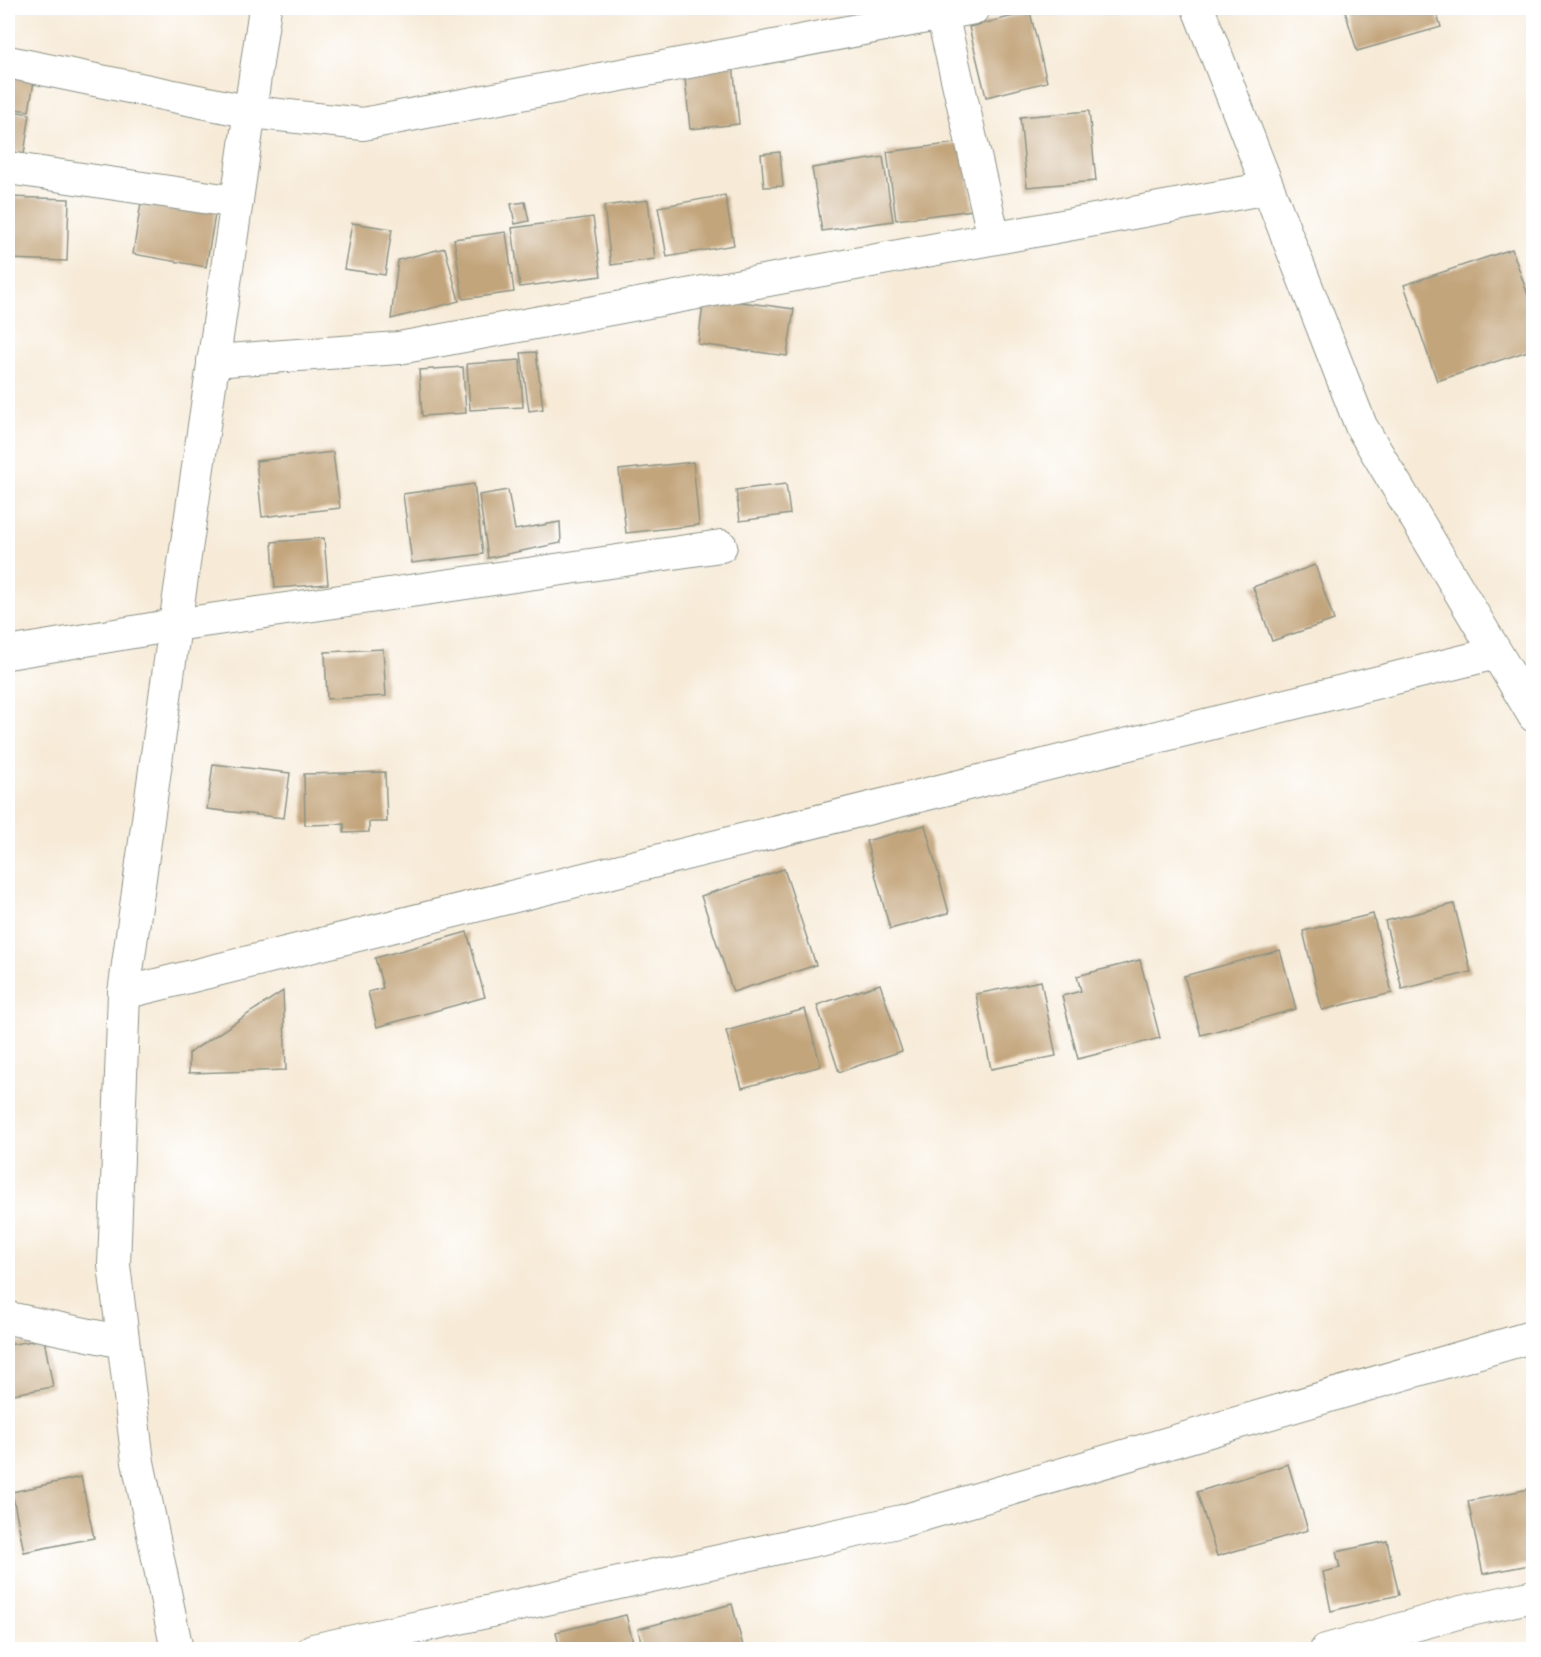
<svg xmlns="http://www.w3.org/2000/svg" width="1541" height="1657" font-family="'IM FELL French Canon',serif">
<rect width="100%" height="100%" fill="#fff"/>
<filter id="ink" filterUnits="userSpaceOnUse"><feTurbulence type="fractalNoise" baseFrequency=".0167" numOctaves="2"/><feDisplacementMap in="SourceGraphic" scale="12" xChannelSelector="R" yChannelSelector="G"/><feConvolveMatrix kernelMatrix="1 2 1 2 8 2 1 2 1" color-interpolation-filters="sRGB"/></filter>
<filter id="wash" filterUnits="userSpaceOnUse"><feTurbulence type="fractalNoise" baseFrequency=".008" numOctaves="4" result="noise"/><feDisplacementMap in="SourceGraphic" scale="24" xChannelSelector="R" yChannelSelector="G"/><feGaussianBlur stdDeviation="1.35" result="paint"/><feColorMatrix in="noise" values="0 0 0 0 0 0 0 0 0 0 0 0 0 0 0 0 0 1.4 0 .05"/><feComposite in="paint" operator="in"/></filter>
<g filter="url(#wash)">
<rect width="100%" height="100%" fill="#f7ebd8"/>
<g id="blocks">
<g fill="#c3a57c">
<polygon points="1344,8 1435,8 1441,27 1357,51"/>
<polygon points="1030,12 1047,82 986,97 969,27"/>
<polygon points="733,63 739,124 690,129 684,68"/>
<polygon points="8,66 36,70 29,111 8,108"/>
<polygon points="8,110 30,114 24,154 8,151"/>
<polygon points="1089,111 1096,181 1027,187 1020,117"/>
<polygon points="964,142 973,210 896,220 887,152"/>
<polygon points="780,152 783,186 764,187 761,154"/>
<polygon points="883,157 893,221 822,231 812,168"/>
<polygon points="725,195 734,245 667,257 658,207"/>
<polygon points="142,196 216,209 206,267 133,254"/>
<polygon points="8,197 69,199 67,261 8,259"/>
<polygon points="648,200 655,259 611,265 604,206"/>
<polygon points="525,202 529,221 515,224 511,204"/>
<polygon points="593,217 601,276 520,287 512,228"/>
<polygon points="352,223 392,229 385,275 344,269"/>
<polygon points="506,232 514,292 463,299 454,239"/>
<polygon points="445,248 459,301 391,319 398,260"/>
<polygon points="1512,249 1534,313 1534,349 1437,381 1404,285"/>
<polygon points="704,297 794,309 787,356 698,344"/>
<polygon points="536,352 543,409 529,411 521,353"/>
<polygon points="520,360 523,407 470,410 467,364"/>
<polygon points="463,367 466,413 422,416 419,370"/>
<polygon points="333,452 340,508 262,517 256,461"/>
<polygon points="693,462 699,525 626,533 619,470"/>
<polygon points="474,484 483,554 412,563 403,494"/>
<polygon points="786,484 790,514 740,521 736,490"/>
<polygon points="508,490 515,530 560,522 561,543 488,558 479,495"/>
<polygon points="324,538 328,584 275,588 272,542"/>
<polygon points="1315,565 1334,620 1272,641 1253,587"/>
<polygon points="383,649 386,696 327,699 325,652"/>
<polygon points="213,764 290,773 284,818 207,809"/>
<polygon points="385,772 387,822 369,822 369,832 344,833 344,824 305,825 304,774"/>
<polygon points="925,825 949,913 890,929 866,841"/>
<polygon points="784,869 816,965 733,992 701,896"/>
<polygon points="1454,904 1471,972 1402,989 1385,921"/>
<polygon points="1373,914 1392,993 1322,1010 1303,931"/>
<polygon points="467,932 485,997 377,1027 368,992 383,988 375,958"/>
<polygon points="1280,950 1296,1009 1201,1035 1184,976"/>
<polygon points="1140,960 1160,1038 1078,1059 1062,996 1081,991 1077,976"/>
<polygon points="1041,981 1056,1056 991,1069 976,994"/>
<polygon points="880,984 902,1051 839,1072 817,1005"/>
<polygon points="283,991 286,1070 189,1073 189,1053"/>
<polygon points="805,1009 821,1066 742,1088 726,1031"/>
<polygon points="44,1339 53,1387 8,1395 8,1345"/>
<polygon points="1288,1464 1308,1530 1217,1556 1197,1492"/>
<polygon points="81,1477 94,1538 24,1552 12,1492"/>
<polygon points="1534,1488 1534,1564 1483,1574 1468,1501"/>
<polygon points="1387,1541 1399,1595 1331,1611 1323,1572 1340,1568 1336,1552"/>
<polygon points="732,1604 744,1650 643,1650 638,1629"/>
<polygon points="626,1615 635,1650 560,1650 556,1632"/>
</g>
</g>
</g>
<g filter="url(#ink)">
<use href="#blocks" fill-opacity="0" stroke="#8b9486" stroke-width="1.5"/>
<g fill="none" stroke-linecap="round" stroke-linejoin="round">
<defs>
<g id="minor">
<polyline points="1198,8 1361,426 1534,716"/>
<polyline points="942,14 994,238"/>
<polyline points="8,62 251,112 363,124 974,8"/>
<polyline points="8,168 237,202"/>
<polyline points="213,361 399,348 1268,188"/>
<polyline points="8,653 175,625 721,546"/>
<polyline points="124,993 1496,653"/>
<polyline points="8,1318 123,1342"/>
<polyline points="177,1650 138,1462 114,1265 124,993 175,625 265,8"/>
<polyline points="313,1650 902,1521 1534,1336"/>
<polyline points="1326,1650 1461,1612 1534,1596"/>
</g>
</defs>
<use href="#minor" stroke="#8b9486" stroke-width="34"/>
<use href="#minor" stroke="#fff" stroke-width="32"/>
</g>
</g>
<rect width="1541" height="1657" fill="none" stroke="#fff" stroke-width="30"/>
</svg>
